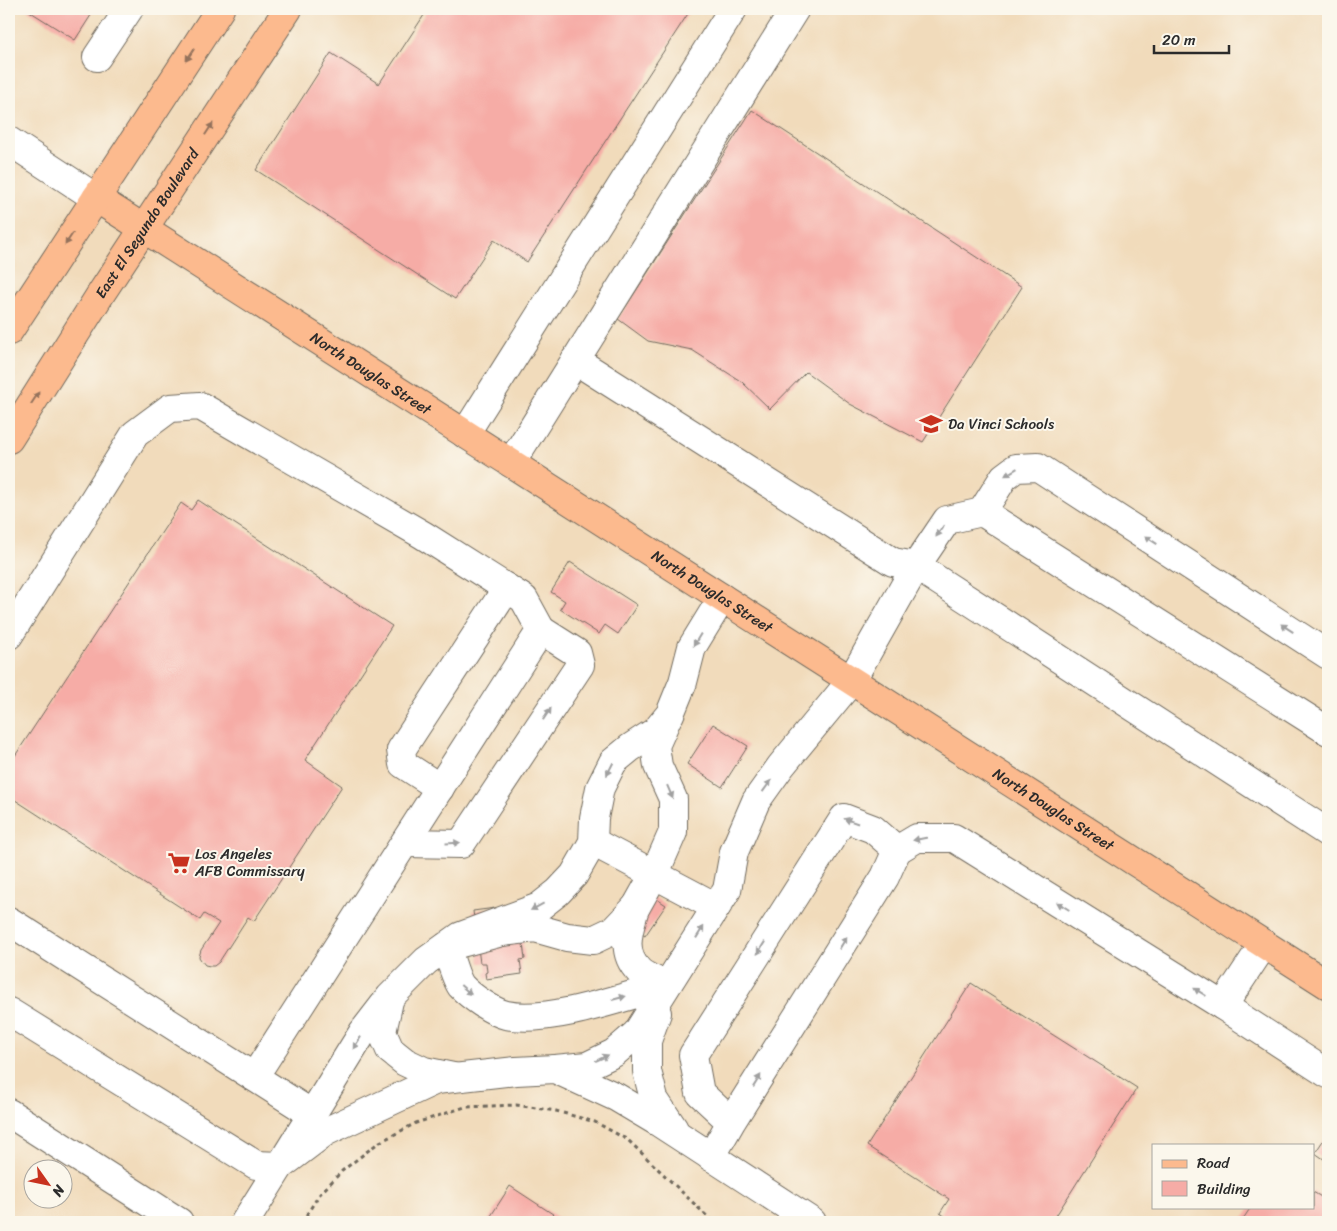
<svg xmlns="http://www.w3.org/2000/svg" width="1337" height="1231" font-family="Sriracha,sans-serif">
<rect width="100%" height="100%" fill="#fbf7ec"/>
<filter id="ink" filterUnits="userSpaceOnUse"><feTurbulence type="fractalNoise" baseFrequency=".02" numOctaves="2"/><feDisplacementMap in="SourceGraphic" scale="10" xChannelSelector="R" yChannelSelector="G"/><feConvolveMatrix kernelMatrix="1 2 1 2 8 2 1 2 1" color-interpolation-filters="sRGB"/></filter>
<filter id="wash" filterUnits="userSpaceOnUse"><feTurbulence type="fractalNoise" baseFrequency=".0096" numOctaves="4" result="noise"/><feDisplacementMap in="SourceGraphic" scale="20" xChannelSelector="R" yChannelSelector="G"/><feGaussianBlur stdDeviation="1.12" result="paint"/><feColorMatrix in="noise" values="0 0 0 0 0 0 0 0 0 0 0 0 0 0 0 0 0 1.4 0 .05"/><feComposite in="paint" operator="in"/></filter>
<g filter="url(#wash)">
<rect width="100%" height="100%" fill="#f1dbbb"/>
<g id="blocks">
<g fill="#f6aca6">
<polygon points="26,9 95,9 75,40"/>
<polygon points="428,9 691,9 527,262 494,240 455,299 256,170 331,53 379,84"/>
<polygon points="752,110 1022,287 923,442 850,404 806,372 770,409 742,382 692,350 648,341 618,319"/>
<polygon points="198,500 392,626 305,760 342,786 254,921 248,917 219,962 214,966 210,966 205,965 201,960 199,957 201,950 219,923 204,914 200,920 9,796 9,792 13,786 9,783 9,765 181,503 191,510"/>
<polygon points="570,562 637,605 618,634 605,625 599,634 560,609 565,601 551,592"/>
<polygon points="713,724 748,746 722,787 687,764"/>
<polygon points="634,884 666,905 645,936 613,915"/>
<polygon points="518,905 525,959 520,960 522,974 486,979 485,973 487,972 486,963 480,963 473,911"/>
<polygon points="971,983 1137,1088 1052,1222 954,1222 940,1213 949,1199 867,1146"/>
<polygon points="1328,1133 1328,1162 1315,1153"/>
<polygon points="510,1186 565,1222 487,1222"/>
<polygon points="1313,1192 1328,1201 1328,1222 1241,1222 1251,1207 1313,1207"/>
</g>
</g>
</g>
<g filter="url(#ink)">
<use href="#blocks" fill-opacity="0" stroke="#70695d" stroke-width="1"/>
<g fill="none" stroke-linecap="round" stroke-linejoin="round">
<defs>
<g id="minor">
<polyline points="97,57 129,9"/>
<polyline points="9,141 96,198"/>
<polyline points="575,360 893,562 916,566 1328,833"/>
<polyline points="465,434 733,9"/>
<polyline points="511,463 795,9"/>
<polyline points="982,512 1004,477 1016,468 1038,467 1328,655"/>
<polyline points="9,635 135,434 170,408 200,406 423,535 524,599 541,630 254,1077 312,1114"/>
<polyline points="440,788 403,764 401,750 507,588"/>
<polyline points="593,842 716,907"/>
<polyline points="405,843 461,844 580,665 577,653 541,630"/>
<polyline points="897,850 917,838 954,838 1223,1006 1264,944"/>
<path d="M635,908c-6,22 -15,44 4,63 6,6 19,10 27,14"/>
<polyline points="9,921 254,1077"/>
<path d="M666,985c-42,12 -118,39 -160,30 -13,-3 -36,-19 -45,-29 -6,-8 -11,-29 -15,-39l56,-15 33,-4 32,9 26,3 21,-10 22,-23 19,-34 18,-41v-33l-15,-33 -3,-20 12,-27"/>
<polyline points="389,1001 382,1032 390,1050 405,1062 424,1071 453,1077"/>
<polyline points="1223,1006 1328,1074"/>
<polyline points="9,1012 256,1165 280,1166 363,1032 390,997 426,961 461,936 539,907 558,892 574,875 593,842 594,818 600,788 613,762 630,748 656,731 670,714 683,682 692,647 722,598"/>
<polyline points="657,1013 647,1041 647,1071 654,1099 674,1129"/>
<polyline points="555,1069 587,1066 614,1053 637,1033 727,890 734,852 756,801 781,766 851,681 916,566 947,520 982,512 1328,731"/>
<polyline points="9,1113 179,1222"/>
<polyline points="711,1157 731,1122 885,877 897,850 873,829 844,818 693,1055 700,1093 731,1122"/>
<polyline points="245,1222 280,1166 325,1132 436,1080 516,1071 555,1069 616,1097 658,1122 812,1222"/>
</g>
<g id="major">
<path id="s1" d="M96,198l1232,787"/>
<polyline points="9,331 220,9"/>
<path id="s2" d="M9,439l93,-147 186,-283"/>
</g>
</defs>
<use href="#minor" stroke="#70695d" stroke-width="30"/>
<use href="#major" stroke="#70695d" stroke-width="30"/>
<polyline stroke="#70695d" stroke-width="3" stroke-dasharray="4 4" stroke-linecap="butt" points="302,1222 319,1195 342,1171 378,1143 416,1123 465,1107 516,1105 556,1111 595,1122 628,1140 713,1222"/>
<use href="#minor" stroke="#fff" stroke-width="28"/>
<use href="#major" stroke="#fcba8e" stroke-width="28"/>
</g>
<defs><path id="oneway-solid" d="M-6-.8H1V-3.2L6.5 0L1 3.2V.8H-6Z" transform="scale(1.25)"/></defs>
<g fill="#94725c">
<use href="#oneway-solid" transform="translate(190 55) rotate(123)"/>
<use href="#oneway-solid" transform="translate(209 129) rotate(-57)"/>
<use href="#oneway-solid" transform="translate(69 239) rotate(123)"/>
<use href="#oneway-solid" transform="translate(35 398) rotate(-57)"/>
</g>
<g fill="#a0a0a0">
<use href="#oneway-solid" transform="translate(1011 472) rotate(149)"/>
<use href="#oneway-solid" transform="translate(940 531) rotate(124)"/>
<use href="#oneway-solid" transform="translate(1151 540) rotate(-147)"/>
<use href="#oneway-solid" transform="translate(1287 628) rotate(-147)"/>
<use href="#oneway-solid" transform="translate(697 640) rotate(121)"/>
<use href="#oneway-solid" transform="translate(547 714) rotate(-56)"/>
<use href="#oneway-solid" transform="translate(610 769) rotate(117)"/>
<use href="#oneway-solid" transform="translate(767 786) rotate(-54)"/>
<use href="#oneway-solid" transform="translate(670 792) rotate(67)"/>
<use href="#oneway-solid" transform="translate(851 821) rotate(-161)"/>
<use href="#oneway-solid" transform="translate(920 839) rotate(169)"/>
<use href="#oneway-solid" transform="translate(453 843) rotate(-3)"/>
<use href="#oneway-solid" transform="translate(1063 906) rotate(-148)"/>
<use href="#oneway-solid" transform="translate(537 907) rotate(152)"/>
<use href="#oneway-solid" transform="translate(700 932) rotate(-58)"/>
<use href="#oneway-solid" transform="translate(843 943) rotate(-58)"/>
<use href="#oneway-solid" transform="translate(761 948) rotate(122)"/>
<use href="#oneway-solid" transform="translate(466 990) rotate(41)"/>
<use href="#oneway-solid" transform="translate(1200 992) rotate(-148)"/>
<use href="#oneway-solid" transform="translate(619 998) rotate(-15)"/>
<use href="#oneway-solid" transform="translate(357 1043) rotate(122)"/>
<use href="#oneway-solid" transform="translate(602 1058) rotate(-25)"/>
<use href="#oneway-solid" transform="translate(757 1081) rotate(-58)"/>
</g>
</g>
<defs>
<symbol id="school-bare" viewBox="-9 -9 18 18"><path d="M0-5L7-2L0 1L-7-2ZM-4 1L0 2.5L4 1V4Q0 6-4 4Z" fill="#c8321e" stroke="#fbf7ec" stroke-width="2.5" paint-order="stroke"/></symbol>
<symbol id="supermarket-bare" viewBox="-9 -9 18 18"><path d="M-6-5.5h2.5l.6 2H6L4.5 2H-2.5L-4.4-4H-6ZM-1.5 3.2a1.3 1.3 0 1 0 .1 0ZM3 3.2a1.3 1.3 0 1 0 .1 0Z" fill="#c8321e" stroke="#fbf7ec" stroke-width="2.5" paint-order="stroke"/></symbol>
</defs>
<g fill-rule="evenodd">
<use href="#school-bare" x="915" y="408" width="32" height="32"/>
<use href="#supermarket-bare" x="163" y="847" width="32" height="32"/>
</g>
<g text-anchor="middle" stroke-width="4" stroke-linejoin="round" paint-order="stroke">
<g font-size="15" fill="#2b2b2b" stroke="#fbf7ec">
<text dy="5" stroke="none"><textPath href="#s2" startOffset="256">East El Segundo Boulevard</textPath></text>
<text dy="5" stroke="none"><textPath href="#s1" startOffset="326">North Douglas Street</textPath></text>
<text dy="5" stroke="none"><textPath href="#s1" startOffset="731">North Douglas Street</textPath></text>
<text dy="5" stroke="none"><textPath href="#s1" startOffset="1136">North Douglas Street</textPath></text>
</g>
<g font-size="15" fill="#2b2b2b" stroke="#fbf7ec" text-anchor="start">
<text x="948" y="429">Da Vinci Schools</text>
<text x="195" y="859">Los Angeles<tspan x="195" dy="17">AFB Commissary</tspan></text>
</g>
</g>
<rect width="1337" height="1231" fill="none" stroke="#fbf7ec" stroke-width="30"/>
<rect x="1152" y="1144" width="162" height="65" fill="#fbf7ec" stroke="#a8a59f"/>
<rect x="1162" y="1160" width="25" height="8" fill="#fcba8e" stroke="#a8a59f"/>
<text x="1197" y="1168" font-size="15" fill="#2b2b2b">Road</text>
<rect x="1162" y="1181" width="25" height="15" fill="#f6aca6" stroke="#a8a59f"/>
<text x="1197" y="1194" font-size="15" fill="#2b2b2b">Building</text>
<g transform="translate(48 1184) rotate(123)"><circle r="24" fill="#fbf7ec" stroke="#a8a59f"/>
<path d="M0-4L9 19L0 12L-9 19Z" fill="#c8321e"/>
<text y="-8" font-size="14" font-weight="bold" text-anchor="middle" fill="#2b2b2b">N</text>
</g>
<path d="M1154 45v8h75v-8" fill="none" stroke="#2b2b2b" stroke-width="2.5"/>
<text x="1162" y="45" font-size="15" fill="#2b2b2b" stroke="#fbf7ec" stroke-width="4" paint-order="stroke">20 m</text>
</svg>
